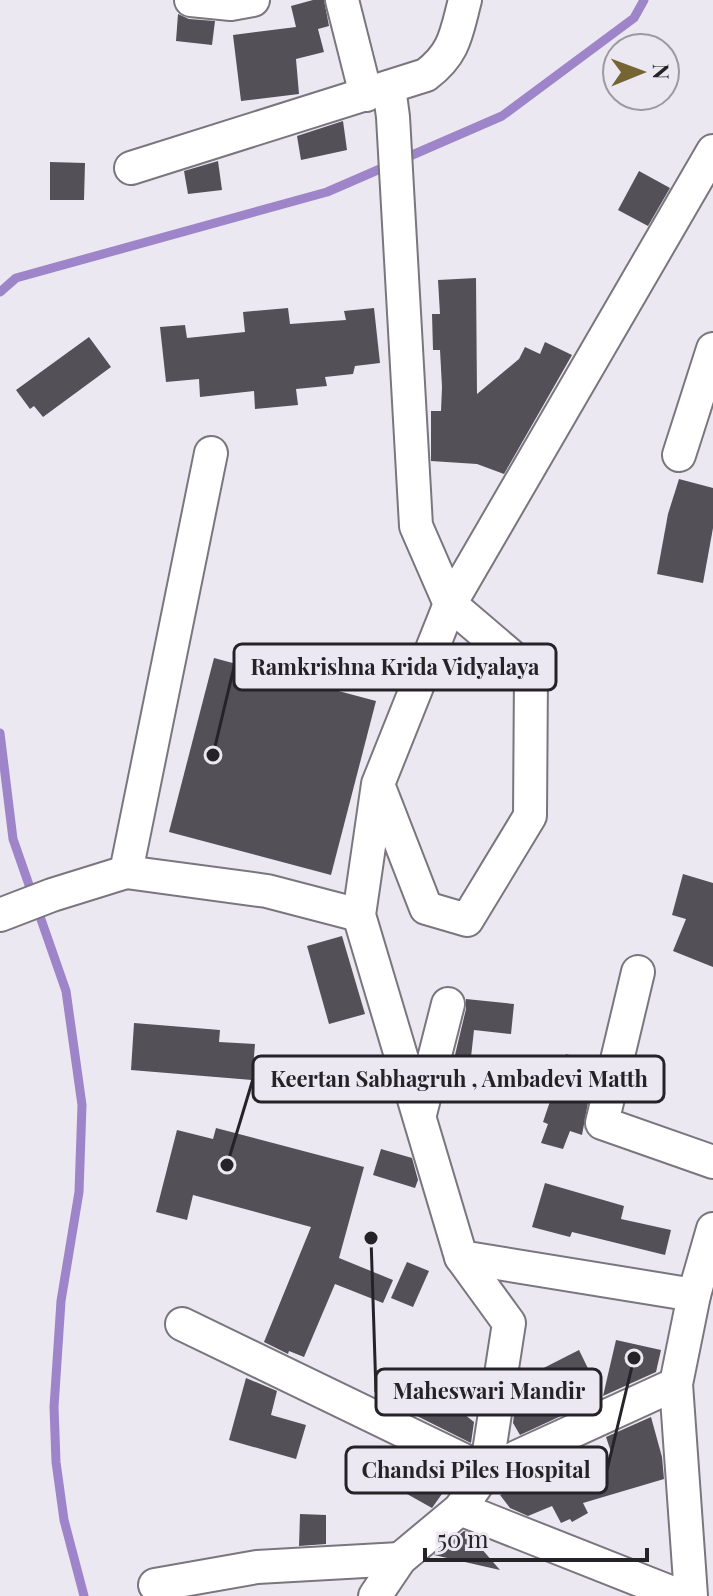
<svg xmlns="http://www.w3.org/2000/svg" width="713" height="1596" font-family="'Playfair Display',serif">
<rect width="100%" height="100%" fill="#ebe8f1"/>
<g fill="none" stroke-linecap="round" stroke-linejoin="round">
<g stroke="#9e84c8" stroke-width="9">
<polyline points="0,292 16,278 327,192 502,116 634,18 644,0"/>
<polyline points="0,733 13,839 66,991 82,1105 79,1192 61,1301 54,1407 56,1462 64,1520 84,1596"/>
</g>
</g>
<g fill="#535058">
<polygon points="313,0 324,0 329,26 318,29 324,52 296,59 299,94 241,101 233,35 296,27 291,6"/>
<polygon points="178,14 189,19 215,21 212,45 176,41"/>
<polygon points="343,121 347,150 301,160 297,136"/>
<polygon points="218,161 222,190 188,194 184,171"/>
<polygon points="50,162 85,163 84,200 50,200"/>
<polygon points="639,171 670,188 648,226 618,210"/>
<polygon points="476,278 477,394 519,359 525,347 540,354 545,342 572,355 504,474 477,464 431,461 431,411 441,411 442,387 440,350 433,350 432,314 440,314 438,280"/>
<polygon points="288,308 290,324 346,320 344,311 374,308 380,363 355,366 353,374 325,377 327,386 296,389 298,405 255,409 254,391 200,397 199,379 166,382 160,327 185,325 187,338 245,332 243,312"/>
<polygon points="89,337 111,367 43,417 34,406 30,409 16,390"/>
<polygon points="679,479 713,488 713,528 703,583 657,574 668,514"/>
<polygon points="214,658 376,701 331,875 169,832"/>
<polygon points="683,874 713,883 713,967 673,951 686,919 672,915"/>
<polygon points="342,936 365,1014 329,1024 307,946"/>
<polygon points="466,999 514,1004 511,1034 474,1030 471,1057 455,1055 466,1009"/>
<polygon points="134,1023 220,1030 219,1042 255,1044 252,1080 131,1070"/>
<polygon points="566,1054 595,1063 586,1091 590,1092 582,1135 570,1131 563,1149 541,1143 548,1124 543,1122"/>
<polygon points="216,1128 364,1167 339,1258 393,1280 383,1303 335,1284 304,1357 289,1351 288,1354 264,1342 311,1227 193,1195 187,1220 156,1212 177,1130 213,1139"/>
<polygon points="381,1149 412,1158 418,1180 415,1188 373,1175"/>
<polygon points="545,1183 624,1206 621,1219 671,1230 665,1255 572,1232 570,1237 532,1227"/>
<polygon points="407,1262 429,1271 413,1307 391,1298"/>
<polygon points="616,1340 661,1350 656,1372 603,1396"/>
<polygon points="579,1350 602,1397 520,1435 513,1423 515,1407 531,1396 522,1379"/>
<polygon points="246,1378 277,1391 271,1415 306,1425 296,1459 229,1440"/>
<polygon points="434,1390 474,1422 471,1443 415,1415"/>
<polygon points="651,1417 662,1457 664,1479 583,1503 588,1513 572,1522 570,1519 561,1523 552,1506 528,1516 510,1508 500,1495 544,1475 539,1467 560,1458 570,1477 612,1455 606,1437"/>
<polygon points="424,1462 454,1477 432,1508 407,1494"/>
<polygon points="300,1514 326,1515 326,1544 299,1546"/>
<polygon points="464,1531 467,1532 500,1570 434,1555"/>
</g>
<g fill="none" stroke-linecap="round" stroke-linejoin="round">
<defs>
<g id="minor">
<polyline points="191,0 231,4 253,0"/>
<polyline points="342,0 366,95"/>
<path d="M131,168l295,-93c29,-22 30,-41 39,-75"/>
<polyline points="679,455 713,349"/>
<polyline points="379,787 426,908 467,920 530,816 531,673 450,604 416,526 393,117 389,87"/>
<polyline points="126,872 267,891 359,915"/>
<polyline points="0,915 52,895 126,872 211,453"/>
<polyline points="638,972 602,1123 713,1162"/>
<polyline points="420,1114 448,1004"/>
<polyline points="694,1295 461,1257 359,915 378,784 450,604 713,151"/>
<polyline points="182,1324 486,1471 509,1323 461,1257"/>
<polyline points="460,1509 680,1596"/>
<polyline points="155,1585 257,1567 400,1559"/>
<polyline points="375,1596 400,1559 460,1509 486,1471 676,1384"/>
<polyline points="691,1596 676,1384 694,1295 713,1229"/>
</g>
</defs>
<use href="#minor" stroke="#79767e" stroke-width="36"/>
<use href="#minor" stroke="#fff" stroke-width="32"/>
</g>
<path fill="none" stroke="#252327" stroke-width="3" d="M213 755L234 667M227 1165L253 1079M371 1238L376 1392M634 1358L607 1470"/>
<g fill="#252327" stroke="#ebe8f1" stroke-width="3">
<circle cx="213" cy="755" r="8"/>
<circle cx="227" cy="1165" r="8"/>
<circle cx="371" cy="1238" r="8"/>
<circle cx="634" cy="1358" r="8"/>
</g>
<g fill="#ebe8f1" stroke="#252327" stroke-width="3">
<rect x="234" y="644" width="322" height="46" rx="8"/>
<rect x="253" y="1056" width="411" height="46" rx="8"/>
<rect x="376" y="1369" width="225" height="46" rx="8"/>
<rect x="346" y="1447" width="261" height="46" rx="8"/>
</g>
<g font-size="22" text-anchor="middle" font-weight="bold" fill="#252327">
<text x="395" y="675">Ramkrishna Krida Vidyalaya</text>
<text x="459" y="1087">Keertan Sabhagruh , Ambadevi Matth</text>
<text x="489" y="1399">Maheswari Mandir</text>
<text x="476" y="1478">Chandsi Piles Hospital</text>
</g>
<g transform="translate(641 72) rotate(89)"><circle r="38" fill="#ebe8f1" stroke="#9c99a0" stroke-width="2"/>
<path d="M0-6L14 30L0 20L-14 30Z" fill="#756532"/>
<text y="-12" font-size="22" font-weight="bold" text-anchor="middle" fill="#252327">N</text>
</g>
<path d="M425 1548v12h222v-12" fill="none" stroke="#252327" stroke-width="4"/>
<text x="437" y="1548" font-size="24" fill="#252327" stroke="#ebe8f1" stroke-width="6" paint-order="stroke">50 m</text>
</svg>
